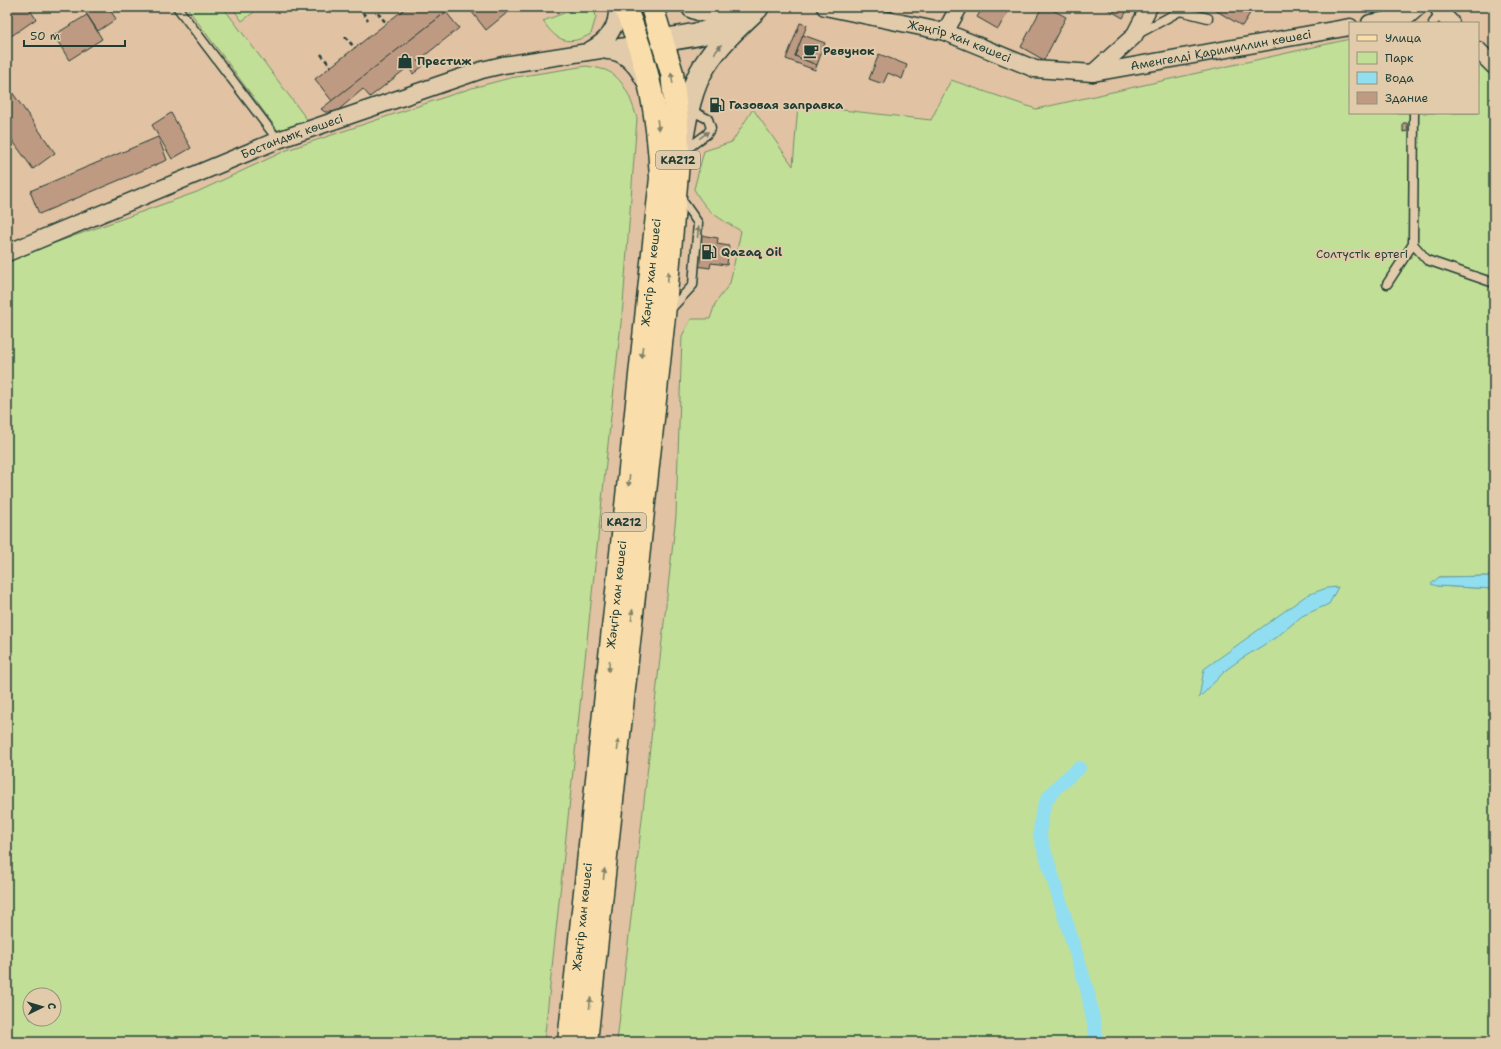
<svg xmlns="http://www.w3.org/2000/svg" width="1501" height="1049" font-family="'Shantell Sans',sans-serif">
<rect width="100%" height="100%" fill="#e1c2a3"/>
<filter id="ink" filterUnits="userSpaceOnUse"><feTurbulence type="fractalNoise" baseFrequency=".025" numOctaves="2"/><feDisplacementMap in="SourceGraphic" scale="8" xChannelSelector="R" yChannelSelector="G"/><feConvolveMatrix kernelMatrix="1 2 1 2 8 2 1 2 1" color-interpolation-filters="sRGB"/></filter>
<g filter="url(#ink)">
<g fill="#c2df97" stroke="#708e66" fill-rule="evenodd">
<polygon points="191,7 223,7 308,121 279,132 188,9"/>
<polygon points="232,7 250,7 254,12 242,21"/>
<path d="M580,7h14l2,10 -5,17c-22,12 -34,8 -48,-13z"/>
<path d="M1350,39v74h128v-51l16,17v497l-55,1 -2,9 57,3v453h-877l59,-526 6,-180 9,-17h19l5,-15 15,-21 11,-52c-22,-13 -34,-18 -47,-42l10,-38 28,-9 21,-33 40,57 5,-61 133,15 20,-40 85,29z"/>
<path d="M586,66c6,1 13,2 19,4 19,7 26,30 32,48l-14,186 -79,738h-537v-782l190,-68 90,-42 185,-62 38,-10zM30,995h24v24h-24z"/>
</g>
<g fill="#91def1" stroke="#639ea5">
<polygon points="1494,576 1494,589 1437,586 1431,584 1439,577"/>
<polygon points="1338,587 1329,604 1302,616 1278,636 1241,659 1226,670 1199,698 1204,669 1307,595 1327,588"/>
</g>
<g fill="none" stroke-linecap="round" stroke-linejoin="round">
<path stroke="#91def1" stroke-width="14" d="M1079,768c-29,25 -38,28 -39,68l47,153 9,45 -2,8"/>
</g>
<g fill="#bf9a82" stroke="#1f3d34">
<polygon points="7,7 28,7 36,19 7,39"/>
<polygon points="82,7 108,7 116,19 98,31"/>
<polygon points="407,7 443,7 446,12 332,101 315,79"/>
<polygon points="468,7 514,7 486,30"/>
<polygon points="983,7 1005,7 1009,10 998,29 977,17"/>
<polygon points="1042,7 1047,7 1066,17 1044,60 1021,47"/>
<polygon points="1104,7 1129,7 1123,18"/>
<polygon points="1210,7 1248,7 1252,10 1242,26"/>
<polygon points="446,12 459,28 418,61 423,66 413,74 408,67 370,97 363,89 336,112 325,112 321,109"/>
<polygon points="87,15 102,39 69,60 54,35"/>
<polygon points="800,23 807,25 795,56 817,65 815,70 786,59"/>
<polygon points="803,35 825,43 817,65 795,56"/>
<polygon points="879,54 907,65 902,79 888,73 883,84 869,79"/>
<polygon points="7,85 55,153 33,169 7,133"/>
<polygon points="171,113 191,148 172,159 152,125"/>
<polygon points="1403,123 1407,123 1408,131 1403,132"/>
<polygon points="158,137 167,160 39,214 30,191"/>
<polygon points="700,235 718,238 717,244 729,246 727,265 711,263 710,268 696,266"/>
</g>
<g fill="none" stroke-linecap="round" stroke-linejoin="round">
<defs>
<g id="service">
<polyline points="177,7 278,140"/>
<polyline points="1433,23 1441,13"/>
<polyline points="1138,34 1180,11 1208,18"/>
<polyline points="684,151 707,134 711,128 708,119 696,113 691,108"/>
<polyline points="1413,244 1427,260 1494,283"/>
<polyline points="1387,284 1413,244 1414,113"/>
<polyline points="669,311 693,285 698,223 679,196"/>
</g>
<g id="minor">
<path id="s1" d="M825,7l120,25 90,37 58,4 257,-46"/>
<polyline points="1438,7 1441,13 1451,23"/>
<polyline points="1370,23 1408,16 1418,7"/>
<polyline points="945,32 959,7"/>
<path d="M590,50c18,-10 28,-22 27,-43"/>
<polyline points="1478,50 1494,66"/>
<path d="M607,51c18,0 29,14 37,29"/>
<polyline points="1093,73 1134,36 1149,7"/>
<path id="s2" d="M7,253l271,-113 204,-70 21,-5 136,-21"/>
</g>
<g id="secondary">
<path d="M693,7c16,7 37,6 55,3"/>
<path d="M663,40c27,-4 54,-7 77,-22"/>
<path d="M682,140c4,-25 9,-53 23,-75 14,-22 34,-40 52,-57"/>
</g>
<g id="primary">
<path id="s3" d="M569,1042l92,-864c-3,-63 -12,-112 -36,-171"/>
<polyline points="586,1042 664,316 678,163 677,122 672,73 652,7"/>
</g>
</defs>
<use href="#service" stroke="#1f3d34" stroke-width="11"/>
<use href="#minor" stroke="#1f3d34" stroke-width="19"/>
<use href="#secondary" stroke="#1f3d34" stroke-width="25"/>
<use href="#primary" stroke="#1f3d34" stroke-width="25"/>
<g stroke="#1f3d34" stroke-width="2.5" stroke-dasharray="4 3" stroke-linecap="butt">
<polyline points="359,7 368,20"/>
<polyline points="378,13 386,23"/>
<polyline points="345,37 355,48"/>
<polyline points="321,54 331,67"/>
</g>
<use href="#service" stroke="#e2cbab" stroke-width="8"/>
<use href="#minor" stroke="#e2cbab" stroke-width="16"/>
<use href="#secondary" stroke="#e2cbab" stroke-width="22"/>
<use href="#primary" stroke="#f9deab" stroke-width="22"/>
</g>
<defs><path id="oneway-solid" d="M-6-.8H1V-3.2L6.5 0L1 3.2V.8H-6Z"/></defs>
<g fill="#777d6a">
<use href="#oneway-solid" transform="translate(718 49) rotate(-52)"/>
<use href="#oneway-solid" transform="translate(704 135) rotate(-37)"/>
<use href="#oneway-solid" transform="translate(698 232) rotate(-85)"/>
</g>
<g fill="#81856a">
<use href="#oneway-solid" transform="translate(672 78) rotate(-98)"/>
<use href="#oneway-solid" transform="translate(658 125) rotate(82)"/>
<use href="#oneway-solid" transform="translate(668 277) rotate(-85)"/>
<use href="#oneway-solid" transform="translate(642 352) rotate(96)"/>
<use href="#oneway-solid" transform="translate(629 481) rotate(96)"/>
<use href="#oneway-solid" transform="translate(632 615) rotate(-84)"/>
<use href="#oneway-solid" transform="translate(609 666) rotate(96)"/>
<use href="#oneway-solid" transform="translate(618 745) rotate(-84)"/>
<use href="#oneway-solid" transform="translate(604 874) rotate(-84)"/>
<use href="#oneway-solid" transform="translate(590 1003) rotate(-84)"/>
</g>
</g>
<defs>
<symbol id="cafe-bare" viewBox="-9 -9 18 18"><path d="M-5.5-4.5H6V0H3Q3 3.5 0 3.5H-2.5Q-5.5 3.5-5.5 0ZM3-3.2v2h1.7v-2ZM-6 4.5H4V6H-6Z" fill="#1f3d34" stroke="#e2cbab" stroke-width="2.5" paint-order="stroke"/></symbol>
<symbol id="shop-bare" viewBox="-9 -9 18 18"><path d="M-5-2.5h2.3a2.7 3.5 0 0 1 5.4 0H5L5.5 6h-11ZM-1.5-2.5h3a1.5 2.3 0 0 0-3 0Z" fill="#1f3d34" stroke="#e2cbab" stroke-width="2.5" paint-order="stroke"/></symbol>
<symbol id="fuel-bare" viewBox="-9 -9 18 18"><path d="M-5.5-6h7V0h2V4h1.3V-2.5L3-4.5l.8-.8L6-3V5H2.5V1h-1V6h-7ZM-4.2-4.7v3.2H.2V-4.7Z" fill="#1f3d34" stroke="#e2cbab" stroke-width="2.5" paint-order="stroke"/></symbol>
</defs>
<g fill-rule="evenodd">
<use href="#cafe-bare" x="800" y="40" width="22" height="22"/>
<use href="#shop-bare" x="394" y="50" width="22" height="22"/>
<use href="#fuel-bare" x="706" y="94" width="22" height="22"/>
<use href="#fuel-bare" x="698" y="241" width="22" height="22"/>
</g>
<g text-anchor="middle" stroke-width="4" stroke-linejoin="round" paint-order="stroke">
<g fill="#e2cbab" stroke="#5a6858" stroke-width="1">
<rect x="656" y="151" width="44" height="18" rx="3"/>
<rect x="602" y="513" width="44" height="18" rx="3"/>
</g>
<g font-size="11" font-weight="bold" fill="#1f3d34">
<text x="678" y="164">KAZ12</text>
<text x="624" y="526">KAZ12</text>
</g>
<g font-size="12" fill="#1f3d34" stroke="#e2cbab">
<text dy="4" stroke="none"><textPath href="#s1" startOffset="139">Жәңгір хан көшесі</textPath></text>
<text dy="4" stroke="none"><textPath href="#s1" startOffset="408">Аменгелді Қаримуллин көшесі</textPath></text>
<text dy="4" stroke="none"><textPath href="#s2" startOffset="308">Бостандық көшесі</textPath></text>
<text dy="4" stroke="none"><textPath href="#s3" startOffset="774">Жәңгір хан көшесі</textPath></text>
<text dy="4" stroke="none"><textPath href="#s3" startOffset="450">Жәңгір хан көшесі</textPath></text>
<text dy="4" stroke="none"><textPath href="#s3" startOffset="126">Жәңгір хан көшесі</textPath></text>
</g>
<g font-size="12" font-weight="bold" fill="#1f3d34" stroke="#e2cbab" text-anchor="start">
<text x="823" y="55">Ревунок</text>
<text x="417" y="65">Престиж</text>
<text x="729" y="109">Газовая заправка</text>
<text x="721" y="256">Qazaq Oil</text>
</g>
<g font-size="12" fill="#274539" stroke="#e2cbab">
<text x="1362" y="258">Солтүстік ертегі</text>
</g>
</g>
<rect width="1501" height="1049" fill="none" stroke="#e2cbab" stroke-width="24"/>
<rect x="12" y="12" width="1477" height="1025" fill="none" stroke="#1f3d34" stroke-width="1.5" filter="url(#ink)"/>
<rect x="1349" y="22" width="130" height="92" fill="#e2cbab" stroke="#94927b"/>
<rect x="1357" y="35" width="20" height="6" fill="#f9deab" stroke="#94927b"/>
<text x="1385" y="42" font-size="12" fill="#1f3d34">Улица</text>
<rect x="1357" y="52" width="20" height="12" fill="#c2df97" stroke="#94927b"/>
<text x="1385" y="62" font-size="12" fill="#1f3d34">Парк</text>
<rect x="1357" y="72" width="20" height="12" fill="#91def1" stroke="#94927b"/>
<text x="1385" y="82" font-size="12" fill="#1f3d34">Вода</text>
<rect x="1357" y="92" width="20" height="12" fill="#bf9a82" stroke="#94927b"/>
<text x="1385" y="102" font-size="12" fill="#1f3d34">Здание</text>
<g transform="translate(42 1007) rotate(85)"><circle r="19" fill="#e2cbab" stroke="#94927b"/>
<path d="M0-3L7 15L0 10L-7 15Z" fill="#1f3d34"/>
<text y="-6" font-size="11" font-weight="bold" text-anchor="middle" fill="#1f3d34">С</text>
</g>
<path d="M24 40v6h101v-6" fill="none" stroke="#1f3d34" stroke-width="2"/>
<text x="30" y="40" font-size="12" fill="#1f3d34" stroke="#e2cbab" stroke-width="3" paint-order="stroke">50 m</text>
</svg>
